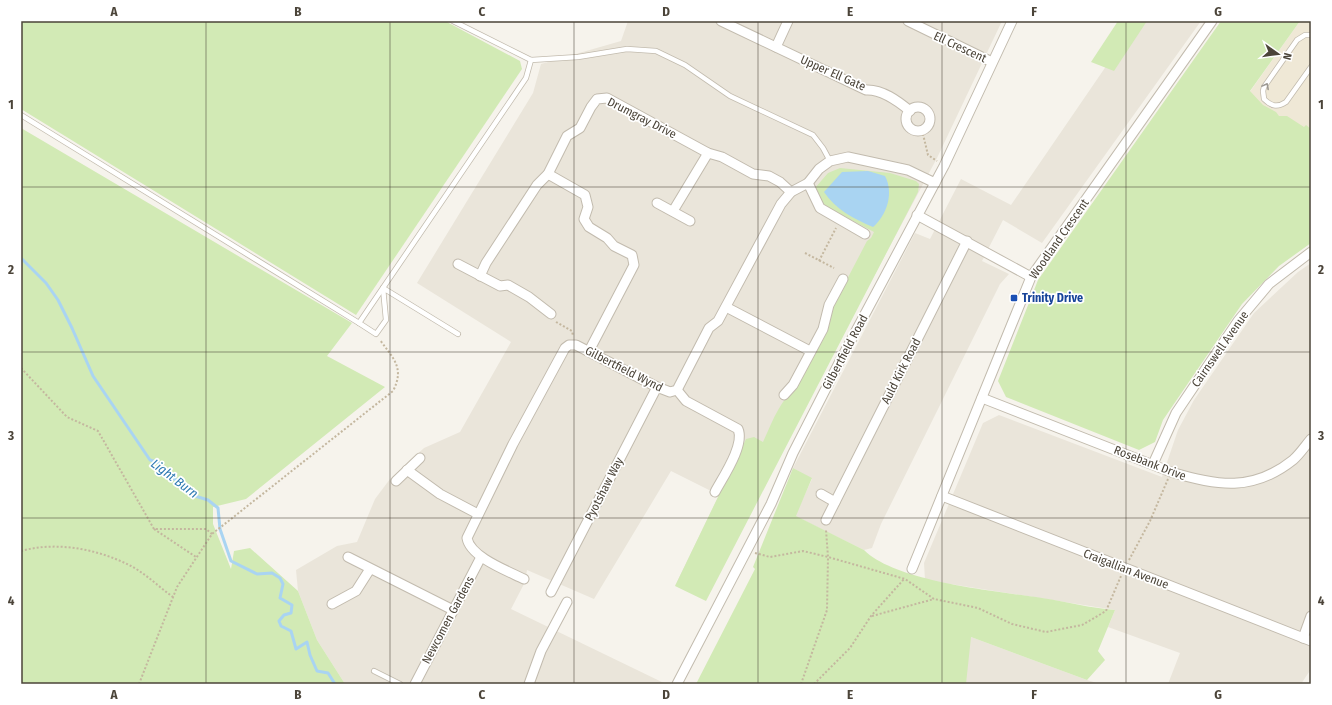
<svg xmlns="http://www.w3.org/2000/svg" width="1332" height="705" font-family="'Fira Sans Condensed',sans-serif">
<rect width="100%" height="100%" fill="#f6f3ec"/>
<g fill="#eae5da">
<polygon points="628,21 1002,21 937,158 811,394 675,586 719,495 671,471 594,599 527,570 525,582 511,609 666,684 345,684 317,640 298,591 296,570 337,546 357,542 375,499 390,479 424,448 460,432 511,342 417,283 533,93 541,64 621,41"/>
<polygon points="1137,21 1201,21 1042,243 1003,220 982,261 1009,274 1000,284 881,524 872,548 864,550 795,516 812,479 793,468 915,233 930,239 961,179 1011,205"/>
<polygon points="1311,263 1311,669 1301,684 1168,684 1180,653 1108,627 1115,610 925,580 924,563 983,423 999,415 1162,477 1178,430 1194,400 1254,313 1298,272"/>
<polygon points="971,637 1087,680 1100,684 853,684 870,655 908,652"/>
</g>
<polygon fill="#efe8d6" points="1300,21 1311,21 1311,151 1232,117"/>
<g fill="#d2eab5">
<polygon points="21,21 445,21 520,61 522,69 356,315 21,109"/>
<polygon points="1118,21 1147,21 1114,71 1091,62"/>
<polygon points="1221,21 1300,21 1250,91 1263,105 1276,112 1279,116 1287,116 1304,127 1306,125 1311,129 1311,243 1279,266 1242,304 1163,420 1155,442 1139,450 1006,397 998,381 1038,280"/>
<polygon points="21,128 352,323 327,356 385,387 246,499 213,507 213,524 231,569 234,551 250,548 298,591 317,640 345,684 21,684"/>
<path d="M840,168l50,5 26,8 3,3 -1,8 -212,409 -31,-15 71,-147 8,-2 9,5c8,-17 17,-43 33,-53l30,-56 4,-21 37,-71 4,-3 3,-6 -53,-28 -6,-16 13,-15z"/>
<path d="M793,468l19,10 -16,38 68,34c32,32 132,41 178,48 26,4 48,10 73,12l-17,41 7,9 -18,20 -116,-43 -5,47h-270l59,-115 -2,-2z"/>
</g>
<path fill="#a9d4f2" d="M868,171l17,5c9,17 2,39 -12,51 -19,-8 -38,-18 -49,-35l18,-20z"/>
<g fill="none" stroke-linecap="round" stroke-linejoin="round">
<polyline stroke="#a9d4f2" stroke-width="3" points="21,258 46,283 58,300 72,328 93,376 150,460 160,463 164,470 174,479 182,482 195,496 208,500 218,508 220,529 231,561 257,574 272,573 280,578 283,584 280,598 292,605 291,613 284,615 279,621 281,626 291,631 296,649 307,642 310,655 317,671 328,673 335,684"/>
<defs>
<g id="lane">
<polyline points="453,21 531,60 578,57 627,49 656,51 685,65 730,96 813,135 823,148 830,161"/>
<path d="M1311,35h-6l-8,5 -33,47 -1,4 1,8c7,7 13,9 22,3l25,-35"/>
<polyline points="21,115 359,323 526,78 531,60"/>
<polyline points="359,323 376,334 386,320 383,288 458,334"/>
<polyline points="374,671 400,684"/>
</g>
<g id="street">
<path d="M721,21l145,69c16,-1 32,11 44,21"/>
<polyline points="908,21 992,62"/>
<polyline points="776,47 788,21"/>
<circle cx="918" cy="119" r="12"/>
<polyline points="548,174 585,195 588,207 584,219 589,227 607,238 614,246 632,255 634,265 589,351"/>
<polyline points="808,183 820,208 865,234"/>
<polyline points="657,203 690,221"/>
<polyline points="673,211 708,153"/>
<polyline points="917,215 1031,277"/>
<polyline points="458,264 500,286 508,285 529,297 551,314"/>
<polyline points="480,276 486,263 537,185 548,174 567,136 580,128 591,107 597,99 607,98 708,153 722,157 753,174 769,176 780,182 791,192"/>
<polyline points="726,307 810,351"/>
<path d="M677,390l9,11 52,28c7,16 -15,48 -23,63"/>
<polyline points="784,395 793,385 823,329 829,305 843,279"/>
<path d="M982,398l189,74c46,14 82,20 122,-12 7,-6 12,-14 18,-21"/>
<polyline points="1153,464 1176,413 1238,321 1269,284 1311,252"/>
<polyline points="407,470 440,494 478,514"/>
<polyline points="396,481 420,458"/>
<polyline points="821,494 835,502"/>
<polyline points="942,496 1311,641"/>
<polyline points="826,520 967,241"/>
<polyline points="348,557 453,610"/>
<polyline points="912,569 1031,277 1212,21"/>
<path d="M524,579c-16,-8 -54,-22 -57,-41l46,-94 52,-96 4,-3h7l81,42 13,5 7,-2 32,-62 9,-7 63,-117 10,-12 17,-9 11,-14 11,-8 18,-4 60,13 27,13"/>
<polyline points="551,592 657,387"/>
<polyline points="332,604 356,591 370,569"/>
<polyline points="1303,638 1311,616"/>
<polyline points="415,684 481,557"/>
<polyline points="529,684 541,651 567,602"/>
<polyline points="677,684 771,504 793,453 841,359 944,166 1012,21"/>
</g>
</defs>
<use href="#lane" stroke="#c2bbae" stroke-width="6"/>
<use href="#street" stroke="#c2bbae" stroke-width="11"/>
<g stroke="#c4b79f" stroke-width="2" stroke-dasharray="2 2" stroke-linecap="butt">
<polyline points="922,130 928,155 937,161"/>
<polyline points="805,253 834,268"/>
<polyline points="819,261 836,228"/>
<polyline points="556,322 572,331 573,336"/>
<polyline points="21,368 67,417 98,431 154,529 206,529 212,534"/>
<polyline points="154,529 196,557"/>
<path d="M21,551c36,-10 77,-2 110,15 15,8 28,21 42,31"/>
<polyline points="755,553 770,557 803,551 828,557 905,579 934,599 978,608 1012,624 1046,632 1082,625 1106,611 1121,576"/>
<polyline points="1129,560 1150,521 1168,479"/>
<polyline points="872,616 934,599"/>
<path d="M139,684l38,-97 35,-53 181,-143c12,-23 0,-33 -13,-51"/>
<polyline points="801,684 827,610 828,557 826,530"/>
<polyline points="814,684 850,648 871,616 904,579"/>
</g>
<use href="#lane" stroke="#fff" stroke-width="4.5"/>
<use href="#street" stroke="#fff" stroke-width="9"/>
</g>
<defs><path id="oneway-chevron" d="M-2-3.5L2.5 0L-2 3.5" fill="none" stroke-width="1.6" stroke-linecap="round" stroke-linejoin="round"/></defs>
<use stroke="#9c9892" href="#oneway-chevron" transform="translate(1266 86) rotate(-62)"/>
<path fill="none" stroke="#4b4439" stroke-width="1" stroke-opacity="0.55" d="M206,21v663M390,21v663M574,21v663M758,21v663M942,21v663M1126,21v663M21,187h1290M21,352h1290M21,518h1290"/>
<rect fill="#1a4fb4" stroke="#fff" stroke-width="1.5" x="1010" y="294" width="8" height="8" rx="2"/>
<g text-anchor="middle" stroke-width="3.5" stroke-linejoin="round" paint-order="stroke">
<g font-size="12" fill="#4b4439" stroke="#fff">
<text transform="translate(960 47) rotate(25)" y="4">Ell Crescent</text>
<text transform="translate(833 73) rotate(24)" y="4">Upper Ell Gate</text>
<text transform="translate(642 118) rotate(27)" y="4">Drumgray Drive</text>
<text transform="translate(1059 239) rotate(-55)" y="4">Woodland Crescent</text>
<text transform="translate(1220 349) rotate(-55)" y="4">Cairnswell Avenue</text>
<text transform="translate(845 352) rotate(-62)" y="4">Gilbertfield Road</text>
<text transform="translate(624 369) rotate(27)" y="4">Gilbertfield Wynd</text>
<text transform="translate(901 371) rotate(-63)" y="4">Auld Kirk Road</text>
<text transform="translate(1150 463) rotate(21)" y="4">Rosebank Drive</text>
<text transform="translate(604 489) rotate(-63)" y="4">Pyotshaw Way</text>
<text transform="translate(1126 569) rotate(21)" y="4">Craigallian Avenue</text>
<text transform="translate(448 620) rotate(-62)" y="4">Newcomen Gardens</text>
</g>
<g font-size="12" font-weight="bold" fill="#164399" stroke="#fff" text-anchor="start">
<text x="1022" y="302">Trinity Drive</text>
</g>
<g font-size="13" font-style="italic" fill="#2e7ab2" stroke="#fff">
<text transform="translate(175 478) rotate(37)" y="5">Light Burn</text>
</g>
</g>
<rect width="1332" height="705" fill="none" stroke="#ffffff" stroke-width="44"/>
<g transform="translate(1278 54) rotate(104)" stroke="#ffffff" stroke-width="3" paint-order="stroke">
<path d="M0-3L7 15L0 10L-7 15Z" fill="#4b4439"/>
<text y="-6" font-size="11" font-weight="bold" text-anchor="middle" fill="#4b4439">N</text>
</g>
<rect x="22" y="22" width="1288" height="661" fill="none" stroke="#4b4439" stroke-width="1.5"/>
<g font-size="13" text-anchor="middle" font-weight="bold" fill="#4b4439">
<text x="114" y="16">A</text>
<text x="298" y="16">B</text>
<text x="482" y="16">C</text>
<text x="666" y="16">D</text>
<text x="850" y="16">E</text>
<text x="1034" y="16">F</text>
<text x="1218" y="16">G</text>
<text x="11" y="109">1</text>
<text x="1321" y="109">1</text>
<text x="11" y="274">2</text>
<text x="1321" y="274">2</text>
<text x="11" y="440">3</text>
<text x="1321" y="440">3</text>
<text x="11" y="605">4</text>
<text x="1321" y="605">4</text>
<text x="114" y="699">A</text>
<text x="298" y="699">B</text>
<text x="482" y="699">C</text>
<text x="666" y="699">D</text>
<text x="850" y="699">E</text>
<text x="1034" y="699">F</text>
<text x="1218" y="699">G</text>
</g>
</svg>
